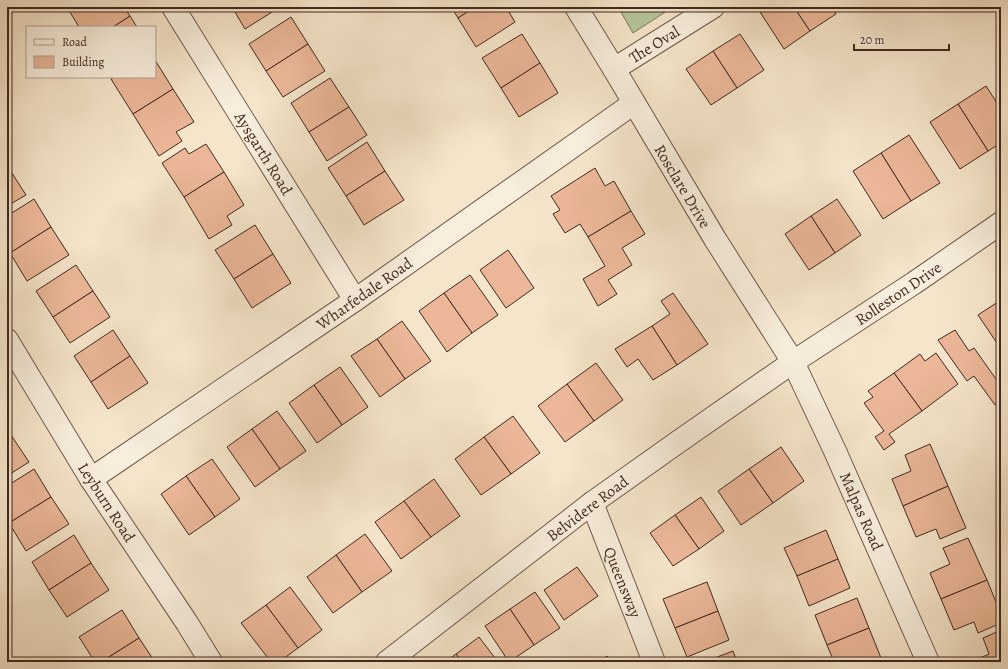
<svg xmlns="http://www.w3.org/2000/svg" width="1008" height="669" font-family="Alegreya,serif">
<rect width="100%" height="100%" fill="#f5e5ca"/>
<filter id="stains"><feTurbulence type="fractalNoise" baseFrequency=".005" numOctaves="4"/><feColorMatrix values="0 0 0 0 .2 0 0 0 0 .09 0 0 0 0 .02 0 0 0 .5 -.17"/></filter>
<radialGradient id="worn" r=".72"><stop offset=".6" stop-color="#630" stop-opacity="0"/><stop offset="1" stop-color="#630" stop-opacity=".3"/></radialGradient>
<polygon fill="#b6c69c" stroke="#7c785e" points="618,7 673,7 633,33"/>
<g fill="#ebb798" stroke="#412920">
<polygon points="78,7 124,7 130,16 113,27 79,27 70,12"/>
<polygon points="232,7 280,7 245,29"/>
<polygon points="451,7 475,7 458,18"/>
<polygon points="475,7 506,7 515,22 476,47 458,18"/>
<polygon points="767,7 794,7 810,31 784,49 760,12"/>
<polygon points="794,7 832,7 836,14 810,31"/>
<polygon points="130,16 137,27 113,27"/>
<polygon points="291,17 308,44 266,71 249,44"/>
<polygon points="522,34 540,63 501,88 482,58"/>
<polygon points="740,34 764,70 737,88 713,51"/>
<polygon points="308,44 325,71 283,97 266,71"/>
<polygon points="713,51 737,88 711,105 686,69"/>
<polygon points="155,60 173,89 133,114 111,79 115,77 155,77"/>
<polygon points="540,63 558,93 519,117 501,88"/>
<polygon points="330,78 349,107 309,132 291,103"/>
<polygon points="986,86 1001,109 1001,143 988,151 958,104"/>
<polygon points="173,89 194,122 176,132 182,141 159,156 133,114"/>
<polygon points="958,104 988,151 960,169 930,122"/>
<polygon points="349,107 367,135 327,161 309,132"/>
<polygon points="909,135 940,183 911,201 881,153"/>
<polygon points="367,142 385,171 346,196 328,168"/>
<polygon points="206,144 224,172 184,197 162,163 185,148 189,154"/>
<polygon points="881,153 911,201 883,219 853,171"/>
<polygon points="7,167 8,167 26,195 7,206"/>
<polygon points="595,168 605,186 614,181 631,211 588,237 580,224 565,233 553,214 560,210 551,196"/>
<polygon points="385,171 404,200 364,225 346,196"/>
<polygon points="224,172 244,205 227,216 232,225 209,239 184,197"/>
<polygon points="34,199 51,227 10,253 7,248 7,216"/>
<polygon points="837,199 861,235 835,253 811,216"/>
<polygon points="631,211 645,234 622,248 632,265 608,280 617,294 598,306 583,279 605,266 588,237"/>
<polygon points="811,216 835,253 809,270 785,234"/>
<polygon points="255,225 273,254 234,279 215,250"/>
<polygon points="51,227 69,255 27,281 10,253"/>
<polygon points="508,250 534,288 506,308 480,270"/>
<polygon points="273,254 291,283 252,308 234,279"/>
<polygon points="76,265 93,291 53,317 36,291"/>
<polygon points="470,275 498,315 472,333 444,293"/>
<polygon points="93,291 110,317 70,343 53,317"/>
<polygon points="444,293 472,333 447,352 419,311"/>
<polygon points="673,293 708,344 677,365 652,326 670,314 661,301"/>
<polygon points="1001,300 1001,349 978,315"/>
<polygon points="402,321 431,361 405,379 377,339"/>
<polygon points="652,326 677,365 653,380 638,359 627,367 615,349"/>
<polygon points="113,330 130,356 91,382 74,356"/>
<polygon points="955,330 969,351 974,348 1001,386 1001,401 995,405 974,376 967,381 938,340"/>
<polygon points="377,339 405,379 380,397 351,356"/>
<polygon points="936,353 958,384 922,411 894,373 920,354 925,361"/>
<polygon points="130,356 148,383 108,409 91,382"/>
<polygon points="596,363 623,400 594,421 567,384"/>
<polygon points="340,367 368,407 342,425 314,385"/>
<polygon points="894,373 922,411 889,434 895,442 884,450 875,437 884,431 864,403 873,397 868,391"/>
<polygon points="567,384 594,421 565,442 538,406"/>
<polygon points="314,385 342,425 317,443 289,403"/>
<polygon points="277,411 306,451 280,469 252,429"/>
<polygon points="513,416 540,453 511,474 484,437"/>
<polygon points="7,428 11,435 7,437"/>
<polygon points="252,429 280,469 255,487 227,447"/>
<polygon points="11,435 29,462 7,476 7,437"/>
<polygon points="484,437 511,474 481,495 455,459"/>
<polygon points="930,444 948,486 903,506 892,479 911,471 905,455"/>
<polygon points="781,447 804,481 773,503 749,469"/>
<polygon points="212,459 240,499 215,517 186,476"/>
<polygon points="34,469 51,497 9,523 7,520 7,486"/>
<polygon points="749,469 773,503 741,525 718,491"/>
<polygon points="186,476 215,517 189,535 161,494"/>
<polygon points="434,479 460,516 431,537 404,501"/>
<polygon points="948,486 966,528 940,539 936,529 916,537 903,506"/>
<polygon points="51,497 69,524 26,551 9,523"/>
<polygon points="701,497 724,531 699,549 675,515"/>
<polygon points="404,501 431,537 401,559 375,522"/>
<polygon points="675,515 699,549 673,566 650,533"/>
<polygon points="826,530 838,559 797,576 784,548"/>
<polygon points="365,534 392,571 362,592 336,555"/>
<polygon points="74,535 91,563 49,590 32,562"/>
<polygon points="968,538 987,580 941,599 930,573 950,564 943,548"/>
<polygon points="336,555 362,592 333,613 307,577"/>
<polygon points="838,559 850,588 809,606 797,576"/>
<polygon points="91,563 109,590 67,617 49,590"/>
<polygon points="577,567 598,596 564,620 544,590"/>
<polygon points="987,580 1001,614 1001,623 978,633 974,622 954,630 941,599"/>
<polygon points="707,582 718,611 675,628 663,599"/>
<polygon points="290,587 322,630 298,648 266,605"/>
<polygon points="535,592 560,628 534,645 510,609"/>
<polygon points="857,598 869,628 827,645 815,615"/>
<polygon points="266,605 298,648 279,662 271,662 241,623"/>
<polygon points="510,609 534,645 509,662 485,626"/>
<polygon points="122,610 139,638 101,662 95,662 79,637"/>
<polygon points="718,611 729,640 687,657 675,628"/>
<polygon points="869,628 881,658 870,662 834,662 827,645"/>
<polygon points="1001,630 1001,662 971,662 989,654 983,638"/>
<polygon points="479,637 498,662 462,662 456,654"/>
<polygon points="139,638 155,662 101,662"/>
<polygon points="733,651 737,662 704,662"/>
<polygon points="456,654 462,662 445,662"/>
<polygon points="607,656 612,662 599,662"/>
</g>
<g fill="none" stroke-linecap="round" stroke-linejoin="round">
<defs>
<g id="street">
<polyline points="173,7 355,300"/>
<polyline points="576,7 614,69 715,239 793,362 835,451 928,662"/>
<polyline points="614,69 713,7"/>
<polyline points="7,340 91,479 187,623 211,662"/>
<polyline points="91,479 355,300 634,103"/>
<polyline points="592,503 640,626 654,662"/>
<polyline points="387,662 592,503 678,442 793,362 914,283 1001,223"/>
</g>
</defs>
<use href="#street" stroke="#6e584a" stroke-width="24"/>
<use href="#street" stroke="#f8eedd" stroke-width="22"/>
</g>
<g text-anchor="middle" stroke-width="3" stroke-linejoin="round" paint-order="stroke">
<g font-size="16" fill="#412920" stroke="#f8eedd">
<text transform="translate(654 44) rotate(-32)" y="6">The Oval</text>
<text transform="translate(264 153) rotate(58)" y="6">Aysgarth Road</text>
<text transform="translate(683 186) rotate(59)" y="6">Rosclare Drive</text>
<text transform="translate(364 293) rotate(-35)" y="6">Wharfedale Road</text>
<text transform="translate(898 293) rotate(-34)" y="6">Rolleston Drive</text>
<text transform="translate(107 502) rotate(57)" y="6">Leyburn Road</text>
<text transform="translate(587 508) rotate(-37)" y="6">Belvidere Road</text>
<text transform="translate(862 511) rotate(66)" y="6">Malpas Road</text>
<text transform="translate(623 582) rotate(68)" y="6">Queensway</text>
</g>
</g>
<rect width="1008" height="669" fill="none" stroke="#f5e5ca" stroke-width="24"/>
<rect x="8" y="8" width="992" height="653" fill="none" stroke="#412920" stroke-width="2"/>
<rect x="12" y="12" width="984" height="645" fill="none" stroke="#412920"/>
<rect x="26" y="26" width="130" height="52" fill="#f8eedd" stroke="#af9f91"/>
<rect x="34" y="39" width="20" height="6" fill="#f8eedd" stroke="#af9f91"/>
<text x="62" y="46" font-size="12" fill="#412920">Road</text>
<rect x="34" y="56" width="20" height="12" fill="#ebb798" stroke="#af9f91"/>
<text x="62" y="66" font-size="12" fill="#412920">Building</text>
<path d="M854 44v6h95v-6" fill="none" stroke="#412920" stroke-width="2"/>
<text x="860" y="44" font-size="12" fill="#412920" stroke="#f8eedd" stroke-width="3" paint-order="stroke">20 m</text>
<rect width="100%" height="100%" filter="url(#stains)"/>
<rect width="100%" height="100%" fill="url(#worn)"/>
</svg>
